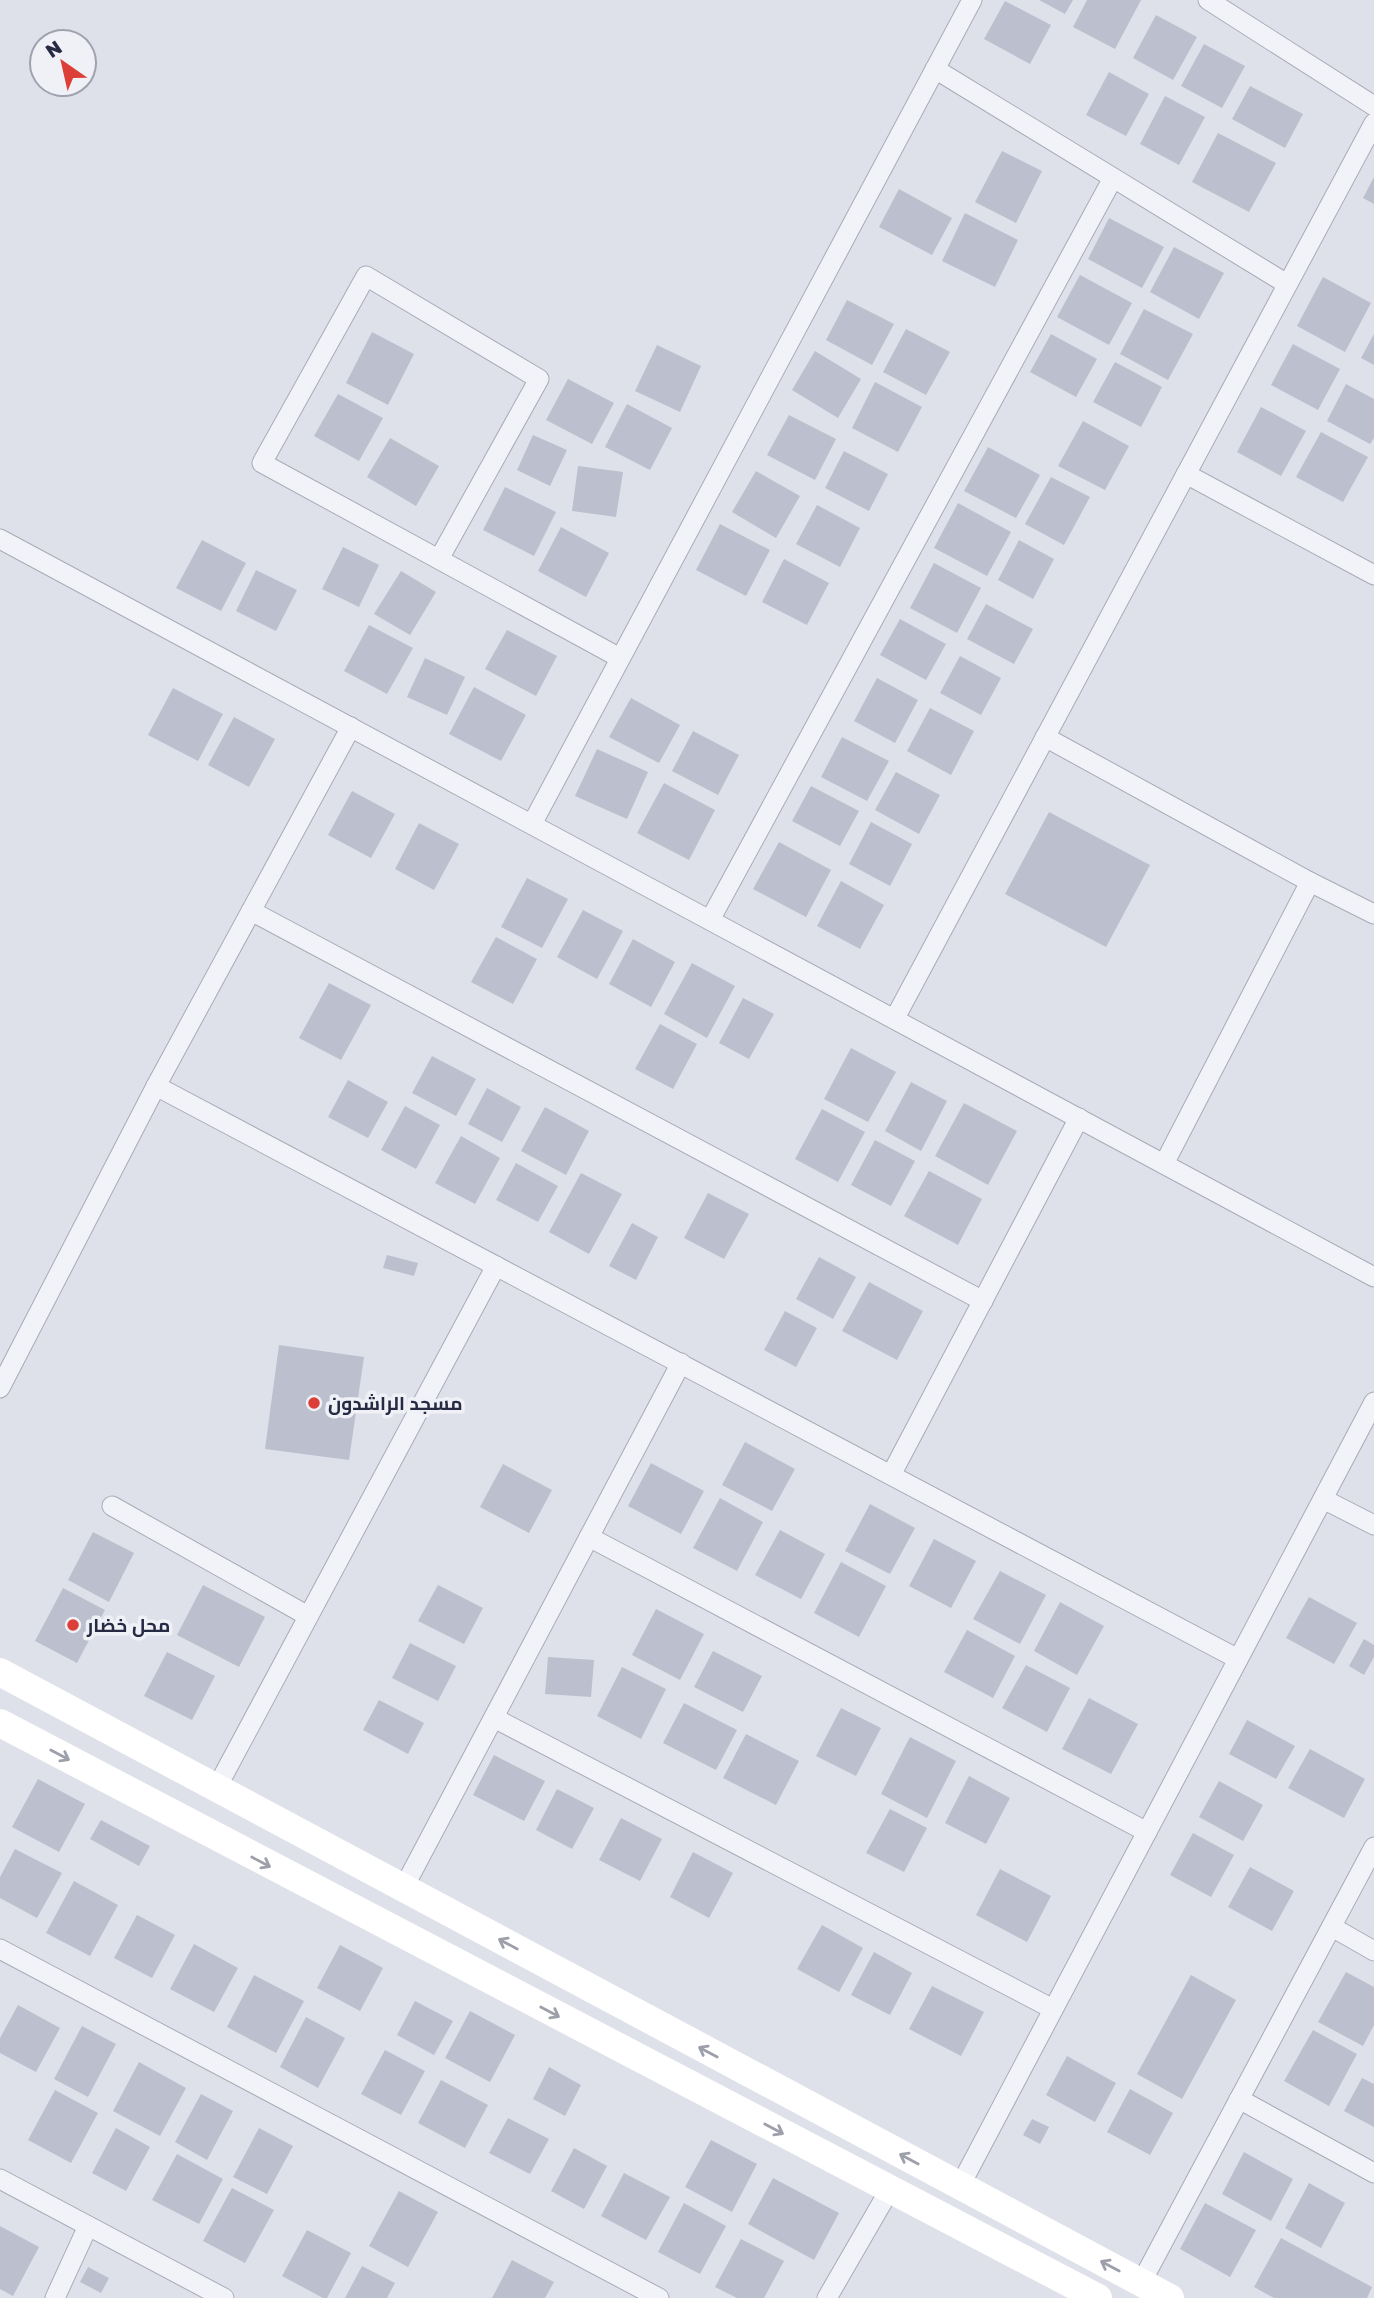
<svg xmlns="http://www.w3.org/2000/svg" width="1374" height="2298" font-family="'Golos Text',Cairo,sans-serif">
<rect width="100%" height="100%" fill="#dfe1ea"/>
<g fill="#bcbfcd">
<polygon points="1039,0 1073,0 1065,14"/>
<polygon points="1087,0 1141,0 1115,49 1073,27"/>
<polygon points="1005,1 1051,25 1030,64 984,39"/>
<polygon points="1156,15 1197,37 1173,80 1133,58"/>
<polygon points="1204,44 1245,66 1222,108 1181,86"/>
<polygon points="1109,72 1149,94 1126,136 1086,115"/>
<polygon points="1250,86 1303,114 1285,148 1232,119"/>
<polygon points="1165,96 1205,117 1179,165 1140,144"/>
<polygon points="1218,133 1276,163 1249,212 1192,182"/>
<polygon points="1002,151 1042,171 1016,223 975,202"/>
<polygon points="1374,177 1374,204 1363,198"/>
<polygon points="899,189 952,218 932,255 879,227"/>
<polygon points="965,213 1018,240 995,287 942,261"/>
<polygon points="1109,218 1164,247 1142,288 1088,259"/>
<polygon points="1174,247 1224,273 1199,319 1150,292"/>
<polygon points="1080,275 1132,303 1109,345 1057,317"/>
<polygon points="1323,277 1371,303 1345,352 1297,326"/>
<polygon points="847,300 894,324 872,365 826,340"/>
<polygon points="1144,309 1193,334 1168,380 1120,354"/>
<polygon points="906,329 950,352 926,395 883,372"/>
<polygon points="372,332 414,354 388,405 346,383"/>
<polygon points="1051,334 1097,359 1076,397 1030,372"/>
<polygon points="1374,334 1374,365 1361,358"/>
<polygon points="1293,344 1340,369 1318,410 1271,385"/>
<polygon points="657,345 701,366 680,412 635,391"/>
<polygon points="815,351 861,379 838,418 792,390"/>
<polygon points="1115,362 1162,387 1141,427 1093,402"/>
<polygon points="568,379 614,403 592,444 546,420"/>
<polygon points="875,382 922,407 898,452 852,428"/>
<polygon points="1346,384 1374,399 1374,438 1370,444 1327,421"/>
<polygon points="338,394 383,418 359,461 314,436"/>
<polygon points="627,404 672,428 650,470 605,447"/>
<polygon points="1261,407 1306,431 1281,476 1237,452"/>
<polygon points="789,415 836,439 815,480 767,455"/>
<polygon points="1083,421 1129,446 1105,490 1058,466"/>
<polygon points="1321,432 1368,457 1343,502 1296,477"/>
<polygon points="533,435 567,450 550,486 517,470"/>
<polygon points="390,438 439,466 416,506 367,477"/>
<polygon points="988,447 1040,475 1016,518 964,491"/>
<polygon points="844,451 888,474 869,511 825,488"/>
<polygon points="578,466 623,472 616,517 572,511"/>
<polygon points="756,471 800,496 776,538 732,512"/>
<polygon points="1051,477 1090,497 1064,545 1025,524"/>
<polygon points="505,487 556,512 534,556 483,530"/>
<polygon points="958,503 1011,532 987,576 934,548"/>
<polygon points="817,505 860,528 840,567 796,544"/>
<polygon points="720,524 770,550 746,596 696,570"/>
<polygon points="561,527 609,553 586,597 538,571"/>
<polygon points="202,540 246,563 221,611 176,588"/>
<polygon points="1019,540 1054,559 1033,599 998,580"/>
<polygon points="343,547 379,565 359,607 322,589"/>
<polygon points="784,559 829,583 807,625 762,602"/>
<polygon points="934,563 981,588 957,633 910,608"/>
<polygon points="256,570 297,590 276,631 236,611"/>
<polygon points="401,571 436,592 410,635 374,614"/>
<polygon points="986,604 1033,629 1014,664 967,639"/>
<polygon points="900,619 946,644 926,680 880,655"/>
<polygon points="369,625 413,648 387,694 344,671"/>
<polygon points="507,630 557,656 536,696 485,669"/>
<polygon points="960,656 1001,678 981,715 940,693"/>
<polygon points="425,658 465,677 447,715 407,697"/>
<polygon points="877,678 918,700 895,743 854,721"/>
<polygon points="474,687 526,715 501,761 449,734"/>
<polygon points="173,688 223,714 198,761 148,735"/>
<polygon points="631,698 680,725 659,763 609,737"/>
<polygon points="930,708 974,731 951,775 907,751"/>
<polygon points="234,717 275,739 249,787 208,765"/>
<polygon points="693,731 739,755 718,795 672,771"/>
<polygon points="842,737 889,761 867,801 821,777"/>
<polygon points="597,749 648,772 627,819 575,796"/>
<polygon points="896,772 940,795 919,834 875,810"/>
<polygon points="664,783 715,810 689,860 637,833"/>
<polygon points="811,786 859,811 840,846 792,821"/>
<polygon points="352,791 395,814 371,858 328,835"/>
<polygon points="1049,812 1150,865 1106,947 1005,894"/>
<polygon points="871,822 912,844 890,886 849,864"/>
<polygon points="419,823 459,844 434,890 395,869"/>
<polygon points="779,842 831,870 806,917 753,889"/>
<polygon points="527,878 568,899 542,948 501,927"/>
<polygon points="841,881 884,905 860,949 817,926"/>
<polygon points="583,910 623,931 597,979 557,957"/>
<polygon points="496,937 537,959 513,1004 471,982"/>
<polygon points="633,939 675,962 651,1007 609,984"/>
<polygon points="692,963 735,986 707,1038 664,1014"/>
<polygon points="329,983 371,1005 341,1060 299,1038"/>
<polygon points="743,998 774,1014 749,1059 719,1043"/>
<polygon points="660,1024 697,1044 673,1089 635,1069"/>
<polygon points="851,1048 896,1072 868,1122 824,1099"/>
<polygon points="432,1056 476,1079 456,1116 412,1093"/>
<polygon points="348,1080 388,1102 368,1138 328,1117"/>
<polygon points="911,1082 947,1101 921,1151 885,1131"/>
<polygon points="487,1088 521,1107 502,1142 468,1124"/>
<polygon points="964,1103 1017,1131 988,1185 935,1156"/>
<polygon points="405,1106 440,1125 416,1169 381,1150"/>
<polygon points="545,1107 589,1131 566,1175 521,1151"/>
<polygon points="822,1109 865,1132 838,1182 795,1159"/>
<polygon points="461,1136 500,1158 475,1204 435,1183"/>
<polygon points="875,1140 915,1161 891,1206 851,1185"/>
<polygon points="516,1163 558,1186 538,1222 496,1200"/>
<polygon points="929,1171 982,1199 958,1245 904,1216"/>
<polygon points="581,1173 622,1194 589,1254 549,1232"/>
<polygon points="708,1193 749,1214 724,1259 684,1238"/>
<polygon points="632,1223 658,1237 636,1280 609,1266"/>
<polygon points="387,1255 418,1263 414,1276 383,1268"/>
<polygon points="819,1257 856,1277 833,1319 796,1299"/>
<polygon points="869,1282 923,1311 897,1360 842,1331"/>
<polygon points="785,1311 817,1328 796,1367 764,1350"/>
<polygon points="279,1345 364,1357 349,1460 265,1449"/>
<polygon points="745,1442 795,1469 772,1511 722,1485"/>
<polygon points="651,1463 704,1491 681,1534 628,1506"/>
<polygon points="503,1464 552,1490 529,1533 480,1507"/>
<polygon points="720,1498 763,1522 737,1571 693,1548"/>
<polygon points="870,1504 915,1528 890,1574 845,1551"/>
<polygon points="780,1530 825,1554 801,1599 755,1575"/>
<polygon points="93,1532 134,1553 109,1602 68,1580"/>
<polygon points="934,1539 976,1561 951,1608 909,1586"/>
<polygon points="841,1562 886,1586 859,1637 814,1613"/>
<polygon points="1000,1571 1046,1595 1020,1644 973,1619"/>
<polygon points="203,1585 265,1617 239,1667 177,1635"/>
<polygon points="438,1585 483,1608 464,1644 418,1621"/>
<polygon points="63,1588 105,1610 77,1663 35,1641"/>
<polygon points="1309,1597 1357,1623 1334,1664 1286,1638"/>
<polygon points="1060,1602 1104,1626 1077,1675 1034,1651"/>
<polygon points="656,1609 704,1634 680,1680 632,1655"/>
<polygon points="967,1630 1015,1656 993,1698 944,1672"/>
<polygon points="1364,1639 1374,1645 1374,1657 1364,1675 1349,1666"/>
<polygon points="410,1643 456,1666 438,1701 392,1678"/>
<polygon points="713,1651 762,1676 743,1712 694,1687"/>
<polygon points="167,1652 215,1676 192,1720 144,1696"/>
<polygon points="548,1657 594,1660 591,1697 545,1694"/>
<polygon points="1026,1665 1070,1688 1047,1732 1002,1708"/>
<polygon points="622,1667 666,1689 641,1739 597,1716"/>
<polygon points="1089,1698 1138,1724 1111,1774 1062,1749"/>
<polygon points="379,1700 424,1723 408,1754 363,1730"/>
<polygon points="684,1703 737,1730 716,1770 663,1743"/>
<polygon points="841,1708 881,1728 856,1776 816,1756"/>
<polygon points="1247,1720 1295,1746 1276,1779 1229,1754"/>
<polygon points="746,1734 799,1761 776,1805 723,1778"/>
<polygon points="910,1737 956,1761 927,1818 881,1794"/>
<polygon points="1310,1749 1365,1779 1344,1818 1288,1788"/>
<polygon points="494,1755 545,1781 524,1821 473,1795"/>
<polygon points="969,1776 1010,1798 986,1844 945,1823"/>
<polygon points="38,1779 85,1804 59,1852 12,1827"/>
<polygon points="1219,1781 1263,1805 1243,1841 1199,1817"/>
<polygon points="557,1789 594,1808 572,1849 536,1830"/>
<polygon points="890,1809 927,1828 904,1872 866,1853"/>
<polygon points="621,1818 662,1839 640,1881 599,1860"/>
<polygon points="101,1820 150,1846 139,1866 90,1839"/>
<polygon points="1193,1833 1234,1855 1211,1897 1170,1875"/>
<polygon points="15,1849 62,1873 37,1918 0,1898 0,1877"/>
<polygon points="693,1852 733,1873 709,1918 670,1897"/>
<polygon points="1250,1867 1294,1891 1272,1931 1228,1907"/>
<polygon points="1000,1869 1051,1896 1027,1942 976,1915"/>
<polygon points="74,1881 118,1905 90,1956 46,1933"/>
<polygon points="137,1915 175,1935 152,1978 114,1958"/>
<polygon points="822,1925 863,1948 839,1992 797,1969"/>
<polygon points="194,1944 238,1968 214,2012 170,1989"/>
<polygon points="340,1945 383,1968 360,2011 317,1988"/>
<polygon points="874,1952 912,1973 890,2015 851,1995"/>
<polygon points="1346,1972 1374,1987 1374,2025 1363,2046 1318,2022"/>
<polygon points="254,1975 304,2001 276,2053 227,2027"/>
<polygon points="1191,1975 1236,2000 1182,2099 1137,2074"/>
<polygon points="932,1986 984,2012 961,2056 909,2029"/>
<polygon points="415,2001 453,2021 434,2055 397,2035"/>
<polygon points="18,2005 60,2028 36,2072 0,2053 0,2038"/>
<polygon points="470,2011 515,2035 490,2082 445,2058"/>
<polygon points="306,2017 345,2038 318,2088 280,2067"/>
<polygon points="82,2026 116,2044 88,2097 54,2079"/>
<polygon points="1313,2030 1357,2054 1329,2106 1284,2081"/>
<polygon points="385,2050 425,2071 401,2115 361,2094"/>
<polygon points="1067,2056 1116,2083 1095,2122 1046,2095"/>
<polygon points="139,2062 186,2088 160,2136 113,2111"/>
<polygon points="549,2067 581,2085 565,2116 533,2099"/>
<polygon points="1362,2078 1374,2084 1374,2127 1344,2111"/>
<polygon points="441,2080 488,2105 465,2148 418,2123"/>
<polygon points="1130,2089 1173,2113 1150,2155 1107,2132"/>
<polygon points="55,2090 98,2113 71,2163 28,2140"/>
<polygon points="201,2094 233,2111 207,2160 175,2142"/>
<polygon points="508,2118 549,2139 530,2174 489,2153"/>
<polygon points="1032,2119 1049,2127 1040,2144 1023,2135"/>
<polygon points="116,2128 150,2147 126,2191 92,2173"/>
<polygon points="259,2128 293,2146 267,2194 233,2177"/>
<polygon points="711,2140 757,2164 732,2212 685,2187"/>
<polygon points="574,2148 607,2166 584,2209 551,2191"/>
<polygon points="1244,2152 1293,2179 1271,2221 1222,2194"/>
<polygon points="177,2154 223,2179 199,2224 152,2200"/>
<polygon points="624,2173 670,2197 646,2240 601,2216"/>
<polygon points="773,2178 839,2213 814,2260 748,2224"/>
<polygon points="1309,2183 1345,2203 1321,2248 1285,2228"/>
<polygon points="232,2188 274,2210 245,2263 203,2241"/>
<polygon points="399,2191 438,2212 408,2267 369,2246"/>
<polygon points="684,2203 726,2226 700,2274 658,2252"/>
<polygon points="1205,2203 1256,2230 1230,2277 1180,2249"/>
<polygon points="0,2226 39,2247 13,2296 0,2289"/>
<polygon points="307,2230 351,2253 327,2298 323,2298 282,2276"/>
<polygon points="1281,2238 1372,2287 1367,2298 1274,2298 1254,2287"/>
<polygon points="741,2239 784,2261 764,2298 737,2298 715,2287"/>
<polygon points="512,2260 554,2282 545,2298 492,2298"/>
<polygon points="362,2266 395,2283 387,2298 345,2298"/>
<polygon points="88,2267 109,2278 101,2293 80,2282"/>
</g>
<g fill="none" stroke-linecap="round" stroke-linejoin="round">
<defs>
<g id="street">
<polyline points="1208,0 1374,106"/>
<polyline points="935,69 1287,284"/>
<polyline points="1186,474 1374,575"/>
<polyline points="0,539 1374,1277"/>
<polyline points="439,559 539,379 366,276 262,463 620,658"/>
<polyline points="351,727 156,1086 1238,1659"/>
<polyline points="1045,737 1310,882 1164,1164"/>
<polyline points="532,824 972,0"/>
<polyline points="1310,882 1374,914"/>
<polyline points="251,911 983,1301"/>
<polyline points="710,920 1113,178"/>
<polyline points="895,1018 1374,123"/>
<polyline points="0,1388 156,1086"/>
<polyline points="891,1475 1079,1118"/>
<polyline points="1323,1499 1374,1525"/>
<polyline points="112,1506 308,1616"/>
<polyline points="589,1537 1147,1832"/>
<polyline points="494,1718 1053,2009"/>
<polyline points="216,1789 496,1266"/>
<polyline points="403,1889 681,1363"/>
<polyline points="1332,1927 1374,1951"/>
<polyline points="0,1949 659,2298"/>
<polyline points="1239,2099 1374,2173"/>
<polyline points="0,2179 224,2298"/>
<polyline points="960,2186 1374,1402"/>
<polyline points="1141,2283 1374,1847"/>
<polyline points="55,2298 88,2226"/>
<polyline points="827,2298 890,2189"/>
</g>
</defs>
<use href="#street" stroke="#a8aab8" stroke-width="21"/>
<use href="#street" stroke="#f2f3f8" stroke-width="19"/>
<g stroke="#fff" stroke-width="28">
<polyline points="0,1672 1170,2298"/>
<polyline points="0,1723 1098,2298"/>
</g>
</g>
<defs><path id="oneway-shaft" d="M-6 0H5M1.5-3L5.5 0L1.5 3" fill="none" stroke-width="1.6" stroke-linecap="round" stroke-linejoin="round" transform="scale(1.75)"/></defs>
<g stroke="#9da0aa">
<use href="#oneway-shaft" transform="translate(60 1755) rotate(28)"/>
<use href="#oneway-shaft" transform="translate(261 1862) rotate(28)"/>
<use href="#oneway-shaft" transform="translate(508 1944) rotate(-152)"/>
<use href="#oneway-shaft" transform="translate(550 2012) rotate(28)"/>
<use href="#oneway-shaft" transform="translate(708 2052) rotate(-152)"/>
<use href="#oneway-shaft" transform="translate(774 2129) rotate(28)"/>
<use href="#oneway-shaft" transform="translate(909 2159) rotate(-152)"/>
<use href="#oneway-shaft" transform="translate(1110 2266) rotate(-152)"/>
</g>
<g fill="#dc3f37" stroke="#eff1f7" stroke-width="2.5">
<circle cx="314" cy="1403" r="7"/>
<circle cx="73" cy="1625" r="7"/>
</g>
<g text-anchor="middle" stroke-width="7" stroke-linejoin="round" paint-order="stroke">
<g font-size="19" font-weight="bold" fill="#262b43" stroke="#eff1f7" text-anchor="start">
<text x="328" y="1410">مسجد الراشدون</text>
<text x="87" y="1632">محل خضار</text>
</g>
</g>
<g transform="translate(63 63) rotate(326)"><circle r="33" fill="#eff1f7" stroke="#9fa2af" stroke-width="2"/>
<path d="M0-5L12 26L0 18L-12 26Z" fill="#dc3f37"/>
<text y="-10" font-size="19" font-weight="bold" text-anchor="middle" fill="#262b43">N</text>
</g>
</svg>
